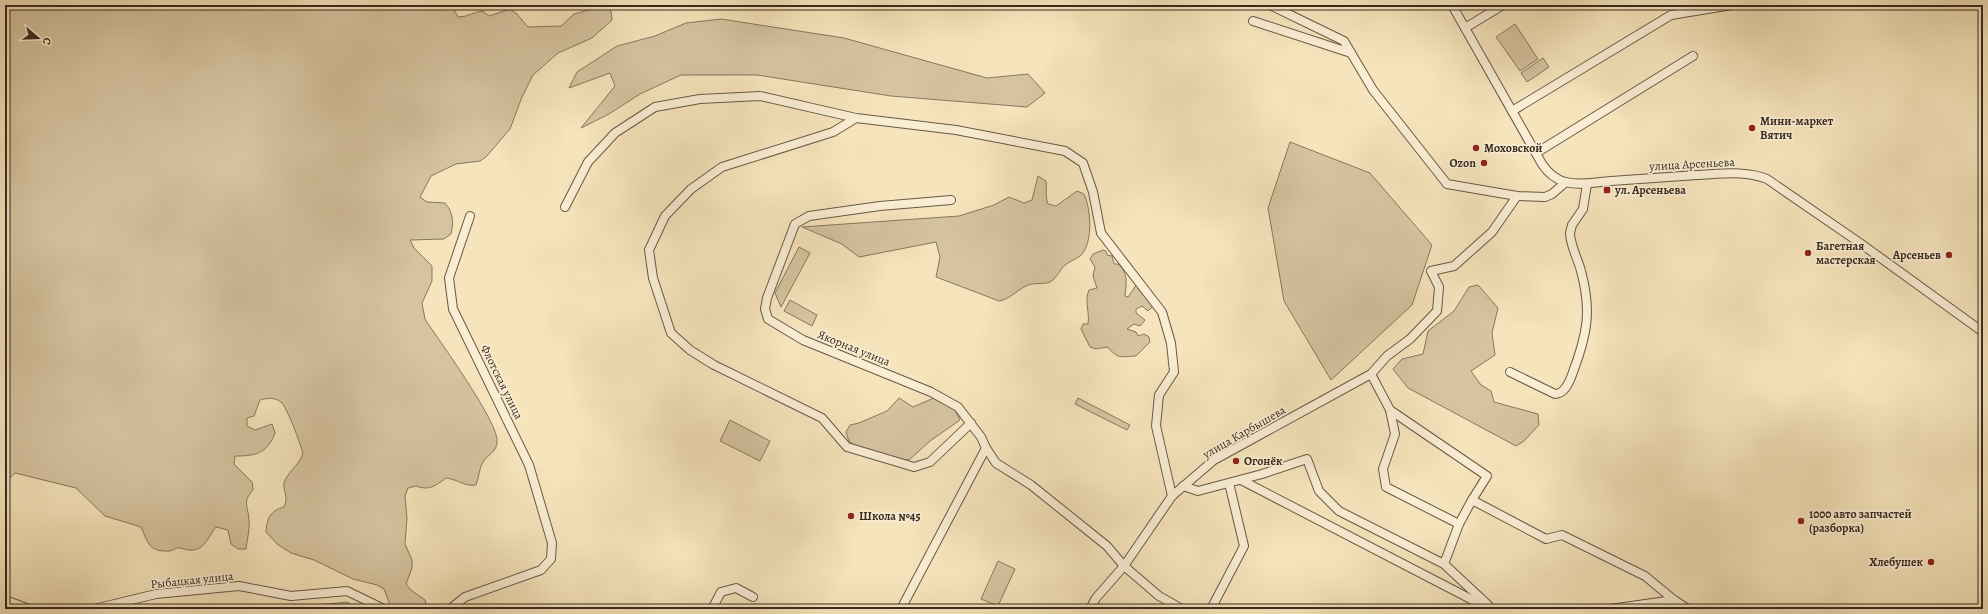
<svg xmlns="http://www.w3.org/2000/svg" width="1988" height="614" font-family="Alegreya,serif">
<rect width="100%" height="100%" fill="#f6e4bc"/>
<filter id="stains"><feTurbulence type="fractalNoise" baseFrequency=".005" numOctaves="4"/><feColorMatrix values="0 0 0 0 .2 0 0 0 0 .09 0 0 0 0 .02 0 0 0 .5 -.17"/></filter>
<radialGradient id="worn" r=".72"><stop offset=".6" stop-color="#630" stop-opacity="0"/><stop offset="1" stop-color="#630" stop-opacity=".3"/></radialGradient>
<g fill="#d6c4a1" stroke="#877760">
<path d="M5,5h452l-3,5 4,7c10,0 15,-5 25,-6l6,5 21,-7 7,5 11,13 33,-1 13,-12 33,-9 4,7 1,8 -20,18 -34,15 -25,22 -11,22 -12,32 -24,28 -6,4 -24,3 -25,12 -11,21 7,5 18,1c8,9 9,19 6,31l-7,5 -34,1 4,8 18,18v15l-10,22 3,16c13,20 75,105 72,123 0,10 -10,13 -14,20 -4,6 -4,16 -7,23 -11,2 -19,-6 -30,-7 -11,8 -17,13 -30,8l-8,2 -3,8 2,22 -2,26 7,16v8l-6,16 5,6 14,10 2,9h-32l-5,-4 -6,-16 -7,-4 -24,-6 -39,-19 -23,-7 -14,-9 -11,-12c1,-14 4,-21 18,-25 5,-11 -1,-14 0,-24 2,-9 15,-18 19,-29 -2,-9 -16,-47 -22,-52 -6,-5 -14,-4 -21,-2l-6,16 -7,2v8l8,4 17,-6 3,9c-8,21 -20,23 -40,23l-1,8 18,18 1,8c-11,12 -5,15 -4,30 1,9 -2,20 -3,29h-8l-7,-5 -3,-14 -12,-3c-5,6 -9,16 -15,20 -7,5 -14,3 -21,1 -4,-1 -7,3 -11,3 -21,1 -21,-9 -28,-24l-36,-11 -29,-28 -61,-15 -10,10z"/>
<polygon points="721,19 844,38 987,78 1028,74 1045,93 1027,107 891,96 757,75 681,75 640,94 609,114 581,128 615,86 610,73 569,88 577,72 617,46 655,36 686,23"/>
<polygon points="1515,24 1538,59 1520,71 1496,37"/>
<polygon points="1543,58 1549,67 1527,82 1521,73"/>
<polygon points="1290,142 1370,173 1432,245 1412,305 1331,380 1284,301 1268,208"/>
<path d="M1038,176l8,5c1,8 -1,15 2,23l8,2 21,-15 7,3c7,15 9,47 -2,60 -4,5 -13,7 -18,12 -5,5 -8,13 -14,16 -8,3 -17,0 -24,4 -10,5 -16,13 -27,15l-63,-24 4,-20 -4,-15 -77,15 -17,-13 -40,-17 157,-11 35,-11 15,-8 15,6 8,-3z"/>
<polygon points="799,247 810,253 781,307 775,293"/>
<path d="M1103,250l3,1 1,4 5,1 2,8h4c11,10 8,19 7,32l3,1 9,-13 16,22 -5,5 -6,-5 -6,3v4l9,7 -5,6 -6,-2 -7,5 9,3 2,4 6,-2 5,3 1,5 -14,14c-19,1 -16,3 -29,-9l-11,2 -6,-2 -9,-18 2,-5h5c2,-11 -4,-23 1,-34l8,-2 -4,-12 2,-9 -5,-8 3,-5z"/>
<polygon points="1478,285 1498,308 1492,333 1495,355 1471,371 1481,385 1491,391 1494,402 1538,414 1539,425 1524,441 1516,446 1408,388 1393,369 1402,359 1423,354 1428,331 1454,311 1469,287"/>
<polygon points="790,300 817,315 812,326 784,311"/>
<path d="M936,397l19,13 5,10 -30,21 -21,19c-13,-1 -51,-9 -60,-19 -1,-2 -2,-6 -3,-9l4,-7 9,-2 28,-12 12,-13 14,9z"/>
<polygon points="1078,398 1130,425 1127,430 1075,404"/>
<polygon points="730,420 770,441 760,461 720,441"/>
<polygon points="998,561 1015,569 998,606 981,599"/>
<polygon points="347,602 360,609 298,609 299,607"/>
</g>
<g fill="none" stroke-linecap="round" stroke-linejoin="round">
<defs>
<g id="minor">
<polyline points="1270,5 1344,41 1373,90 1447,184 1517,196 1545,197 1552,194 1566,182"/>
<path d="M1452,5l90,159c6,9 13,15 23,18 16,4 31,0 46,-1 29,-2 57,-4 86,-6 23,-1 49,-5 70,4l93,64 123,89"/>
<polyline points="1253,21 1351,53"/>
<polyline points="1465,28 1503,5"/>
<polyline points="1512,111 1671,15 1732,5"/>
<polyline points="856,118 833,132 722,167 691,189 665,216 649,250 653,278 671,333 690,350 714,365 822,418 847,447 914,467 930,462 971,423"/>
<polyline points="1536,153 1693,56"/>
<polyline points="951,200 880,206 809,216 795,224 767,298 765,309 768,319 803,340 931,392 958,407 981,437 986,448 996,463 1031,485 1107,546 1124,566 1159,596 1182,609"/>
<polyline points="565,207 588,162 615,133 655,107 700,99 760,96 856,118 956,130 1065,151 1083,163 1093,192 1101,233 1162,312 1171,343 1174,372 1159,395 1156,426 1172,496"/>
<path d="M1510,372l45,22c10,0 15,-13 18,-22 14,-37 19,-61 8,-101 -3,-12 -11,-26 -11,-38l2,-8 11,-16 4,-25"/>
<polyline points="1371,374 1390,410 1487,476 1472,500 1546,539 1562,535 1645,576 1674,600 1688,609"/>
<polyline points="1390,410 1395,434 1383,469 1386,487 1459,524 1444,564 1489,606"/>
<polyline points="1241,480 1490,609"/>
<polyline points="1183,486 1198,491 1262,474 1307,459 1319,491 1339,511 1444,564"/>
<polyline points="1459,524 1472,500"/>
<polyline points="5,600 29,609"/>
<polyline points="94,609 156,594 239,586 291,596 347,591 384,609"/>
<polyline points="450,609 465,597 541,570 551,559 552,543 529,465 453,309 449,278 470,216"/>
<polyline points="712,609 721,592 736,588 753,597"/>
<polyline points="901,609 986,448"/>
<polyline points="1090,609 1096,598 1124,566 1172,496 1214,460 1371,374 1387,356 1410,339 1437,311 1439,287 1431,271 1454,266 1492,232 1517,196"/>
<polyline points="1211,609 1244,546 1229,483"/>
<polyline points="1610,609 1674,600"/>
</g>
</defs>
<use href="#minor" stroke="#685846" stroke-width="10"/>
<use href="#minor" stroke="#f9edd3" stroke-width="8"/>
</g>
<g fill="#8f2418" stroke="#f9edd3" stroke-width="1.5">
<circle cx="1752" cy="128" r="4"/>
<circle cx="1476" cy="148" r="4"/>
<circle cx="1484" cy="163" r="4"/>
<rect x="1603" y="186" width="8" height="8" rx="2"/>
<circle cx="1808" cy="253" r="4"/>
<circle cx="1949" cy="255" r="4"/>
<circle cx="1236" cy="461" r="4"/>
<circle cx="851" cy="516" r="4"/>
<circle cx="1801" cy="521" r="4"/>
<circle cx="1931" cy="562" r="4"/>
</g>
<g text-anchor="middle" stroke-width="3.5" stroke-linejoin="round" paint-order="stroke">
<g font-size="12" font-weight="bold" fill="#382a1f" stroke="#f9edd3" text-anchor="start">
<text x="1760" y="125">Мини-маркет<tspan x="1760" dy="14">Вятич</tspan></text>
<text x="1484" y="152">Моховской</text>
<text x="1476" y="167" text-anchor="end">Ozon</text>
<text x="1615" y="194">ул. Арсеньева</text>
<text x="1816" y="250">Багетная<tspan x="1816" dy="14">мастерская</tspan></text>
<text x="1941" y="259" text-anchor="end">Арсеньев</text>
<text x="1244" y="465">Огонёк</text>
<text x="1809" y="518">1000 авто запчастей<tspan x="1809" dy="14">(разборка)</tspan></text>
<text x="859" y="520">Школа №45</text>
<text x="1923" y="566" text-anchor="end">Хлебушек</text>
</g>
<g font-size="12" fill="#382a1f" stroke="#f9edd3">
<text transform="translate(1692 164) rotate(-3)" y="4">улица Арсеньева</text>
<text transform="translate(854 348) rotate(22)" y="4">Якорная улица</text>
<text transform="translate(502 382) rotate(64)" y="4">Флотская улица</text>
<text transform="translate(1244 432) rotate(-30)" y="4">улица Карбышева</text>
<text transform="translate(192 580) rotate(-6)" y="4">Рыбацкая улица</text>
</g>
</g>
<rect width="1988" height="614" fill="none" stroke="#f6e4bc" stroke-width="20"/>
<rect x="6" y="6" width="1976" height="602" fill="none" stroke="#382a1f" stroke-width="2"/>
<rect x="10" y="10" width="1968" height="594" fill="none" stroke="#382a1f"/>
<g transform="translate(38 38) rotate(109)" stroke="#f9edd3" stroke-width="3" paint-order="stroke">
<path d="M0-3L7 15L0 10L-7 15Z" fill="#382a1f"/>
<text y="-6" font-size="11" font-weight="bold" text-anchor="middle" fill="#382a1f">С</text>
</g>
<rect width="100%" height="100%" filter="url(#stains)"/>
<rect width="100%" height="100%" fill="url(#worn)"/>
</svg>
